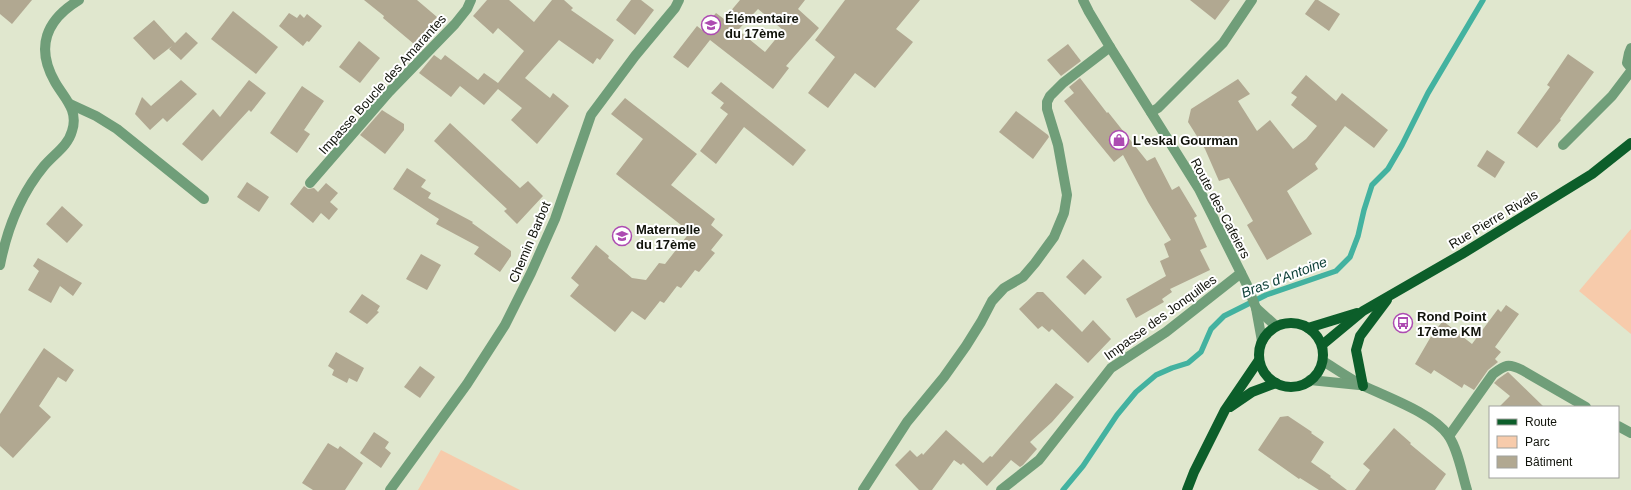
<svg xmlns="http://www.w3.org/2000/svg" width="1631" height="490" font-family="Arial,sans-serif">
<rect width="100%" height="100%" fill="#e0e7ce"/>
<g fill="#f7cbab">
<polygon points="1631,229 1631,334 1579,291"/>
<polygon points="441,450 520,490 418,490"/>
</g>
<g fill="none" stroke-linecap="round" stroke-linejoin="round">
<polyline stroke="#43b2a0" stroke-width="5.5" points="1063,490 1083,466 1117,415 1136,392 1156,375 1172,368 1188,363 1201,352 1211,329 1224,316 1266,295 1336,271 1350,257 1358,236 1364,210 1372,185 1388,169 1402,145 1428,93 1483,0"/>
</g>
<g fill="#b1a891" fill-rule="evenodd">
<polygon points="0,0 32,0 12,24 0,14"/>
<polygon points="364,0 417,0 437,17 414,44 383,18 384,16"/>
<polygon points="487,0 509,0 534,22 552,0 564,0 573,8 571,10 614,40 600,60 597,58 593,64 559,40 525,78 550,98 553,93 569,106 537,144 511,120 522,108 498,89 484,105 460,86 451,97 419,73 434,55 441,60 445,55 478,80 484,73 498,83 524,51 498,28 493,34 473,16"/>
<polygon points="631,0 641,0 654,10 635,35 616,20"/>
<path d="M740,0h65l-7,9 21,19 -33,38 3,2 -16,21 -63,-49 -22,28 -15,-11 24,-31 5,4 14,-17 8,6zM758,9l25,21 -18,22 -27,-22z"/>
<polygon points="845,0 920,0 896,29 913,42 875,88 855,73 828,108 808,93 835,57 815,40"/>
<polygon points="1190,0 1230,0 1215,20"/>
<polygon points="1315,0 1318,0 1340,14 1329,31 1305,14"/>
<polygon points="233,11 278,47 256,74 211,39"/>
<polygon points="289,13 297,18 300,14 304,18 307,14 322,26 309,42 307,41 303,46 279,26"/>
<polygon points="154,20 175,43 186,32 198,43 181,60 169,49 172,46 154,60 133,38"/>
<polygon points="359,41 380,58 360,83 339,67"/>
<polygon points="1068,44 1081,61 1061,76 1047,60"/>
<polygon points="1568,54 1594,72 1560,119 1561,120 1537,148 1517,133 1550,87 1547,85"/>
<polygon points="1306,75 1336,101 1342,93 1388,130 1374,148 1345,126 1315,164 1318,169 1287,191 1312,234 1267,260 1247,225 1253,221 1229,178 1219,181 1205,149 1188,122 1191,109 1238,79 1250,94 1238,101 1257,131 1270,120 1293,149 1306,139 1317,126 1291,105 1297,97 1291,93"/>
<polygon points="1080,78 1107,113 1108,112 1147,161 1155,157 1172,190 1179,186 1197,216 1194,218 1207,247 1200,250 1210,270 1170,289 1172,292 1162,299 1164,302 1136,318 1126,299 1166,276 1160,261 1169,257 1164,244 1171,240 1148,202 1123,155 1114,162 1064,101 1074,93 1069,87"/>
<polygon points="181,80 197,94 167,122 163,118 150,130 135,114 142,97 151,106"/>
<polygon points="249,80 266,93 251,112 249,110 202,161 182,144 213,109 220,117"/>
<polygon points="721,82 806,150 793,166 744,127 716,164 700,151 728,114 720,108 724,103 711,93"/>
<polygon points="302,86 324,101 304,130 310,134 297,153 270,133"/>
<polygon points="625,98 697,154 671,185 715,219 711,225 723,235 711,250 715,253 699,272 695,270 681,288 677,286 664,303 660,301 645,320 632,311 615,332 570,296 579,285 571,278 596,245 609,256 608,258 632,278 646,280 659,263 665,264 690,232 616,174 643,139 611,114"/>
<polygon points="382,110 404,124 404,130 385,154 360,135"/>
<polygon points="1016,111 1048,135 1049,137 1033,159 999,132"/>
<polygon points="450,123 520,188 528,181 543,196 517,224 504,211 507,209 434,141"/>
<polygon points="1487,150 1505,162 1495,178 1477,166"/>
<polygon points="407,168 426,180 421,187 431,193 428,198 473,222 472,223 511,251 511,256 500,272 474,254 479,247 436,224 439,219 393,189"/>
<polygon points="247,182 269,197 259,212 237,197"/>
<polygon points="326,183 338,193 330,202 338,209 329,220 321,213 313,223 290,204 304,186 308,189 314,188 318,192"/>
<polygon points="62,206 83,225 67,243 46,224"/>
<polygon points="421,254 441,265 427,290 406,279"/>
<polygon points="38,258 82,283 73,296 60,286 51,303 28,290 39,271 33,266"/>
<polygon points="1083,259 1102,277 1085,295 1066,277"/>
<polygon points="1037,292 1043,292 1082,332 1093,320 1111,339 1088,363 1052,329 1049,332 1042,326 1038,329 1019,309"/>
<polygon points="362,294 380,306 377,311 379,312 367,324 349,312"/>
<polygon points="1506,305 1519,314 1495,347 1501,352 1495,359 1498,362 1488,370 1474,390 1464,384 1462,388 1434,370 1431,374 1415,364 1433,333 1443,321 1472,344 1498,309 1501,312"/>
<polygon points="44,348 74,370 66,382 58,377 39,406 51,417 13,458 0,446 0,414"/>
<polygon points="336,352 364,368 357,382 349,378 347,383 332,375 334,370 328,366"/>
<polygon points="420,366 435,377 420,398 404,387"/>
<polygon points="1508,372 1544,407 1499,407 1510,396 1494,383 1498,379"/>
<polygon points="1056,383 1074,397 1052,422 1030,442 1037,449 1023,465 1020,467 1011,460 987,486 963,463 961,465 954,460 932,490 919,490 895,465 910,450 917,457 922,453 923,455 946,430 983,463 990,456 992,457"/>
<polygon points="1288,416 1312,432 1311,433 1324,442 1311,462 1331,476 1330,477 1347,490 1319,490 1300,478 1299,479 1258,450 1280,417"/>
<polygon points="1394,428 1411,443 1410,444 1446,474 1435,490 1355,490 1370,470 1363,464"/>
<polygon points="374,432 389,442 385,448 391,453 381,468 360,453"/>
<polygon points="328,443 338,449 340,446 363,463 345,490 313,490 302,483"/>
</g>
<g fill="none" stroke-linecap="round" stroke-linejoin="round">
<g stroke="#709e79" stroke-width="10">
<polyline points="1083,0 1089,12 1110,47 1199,189 1247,285 1256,308 1262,341"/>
<polyline points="1631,48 1629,53 1627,63 1631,68"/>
<polyline points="70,104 96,116 117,129 204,199"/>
<polyline points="1151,112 1158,108 1223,43 1252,0"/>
<polyline points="1563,145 1612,96 1631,71"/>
<polyline points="310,183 389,92 455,24 467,9 471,0"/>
<path d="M0,265c7,-36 20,-70 44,-99 10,-12 24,-20 28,-35 7,-21 -8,-33 -17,-49 -20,-35 -9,-62 24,-82"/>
<polyline points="1256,308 1276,326"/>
<path d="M1323,361c13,8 27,18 41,25 25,12 68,27 84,49 10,14 14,39 19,55"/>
<polyline points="1310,380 1359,385"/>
<polyline points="1618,426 1631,433"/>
<path d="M1449,436l44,-62c12,-9 15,-11 29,-4l64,37"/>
<polyline points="390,490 467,384 505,325 531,273 555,219 591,115 635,56 675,8 679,0"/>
<polyline points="863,490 907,422 944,377 966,346 981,322 992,301 1004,288 1023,277 1035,263 1054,237 1064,213 1067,195 1058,145 1047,109 1047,102 1050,96 1063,83 1110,47"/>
<polyline points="1001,490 1039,460 1111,368 1166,332 1241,273"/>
</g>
<g stroke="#0c5e2a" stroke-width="10">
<circle cx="1291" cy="355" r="32"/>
<polyline points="1308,328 1357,313"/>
<polyline points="1322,345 1363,311 1462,254 1592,174 1631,143"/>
<polyline points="1363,386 1356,350 1360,336 1387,300"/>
<polyline points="1230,407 1252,392 1276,383"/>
<polyline points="1187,490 1194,472 1225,410 1259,360"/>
</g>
</g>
<defs>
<symbol id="school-ring" viewBox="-11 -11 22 22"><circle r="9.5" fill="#fff" stroke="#ad4bb2" stroke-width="1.5"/><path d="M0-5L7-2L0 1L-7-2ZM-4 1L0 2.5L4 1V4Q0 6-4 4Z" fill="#ad4bb2"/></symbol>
<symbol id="shop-ring" viewBox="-11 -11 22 22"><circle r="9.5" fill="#fff" stroke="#ad4bb2" stroke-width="1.5"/><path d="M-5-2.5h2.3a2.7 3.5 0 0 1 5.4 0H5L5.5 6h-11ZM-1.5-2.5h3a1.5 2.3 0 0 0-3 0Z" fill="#ad4bb2"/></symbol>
<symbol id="bus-ring" viewBox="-11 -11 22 22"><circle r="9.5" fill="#fff" stroke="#ad4bb2" stroke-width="1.5"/><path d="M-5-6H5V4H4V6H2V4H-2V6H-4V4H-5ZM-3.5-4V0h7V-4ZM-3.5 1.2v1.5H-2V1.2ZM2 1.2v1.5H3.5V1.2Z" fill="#ad4bb2"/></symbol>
</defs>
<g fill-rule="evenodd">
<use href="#school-ring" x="700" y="14" width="22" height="22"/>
<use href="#shop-ring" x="1108" y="129" width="22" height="22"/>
<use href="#school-ring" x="611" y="225" width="22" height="22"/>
<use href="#bus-ring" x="1392" y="312" width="22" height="22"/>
</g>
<g text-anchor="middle" stroke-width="4" stroke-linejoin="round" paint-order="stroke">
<g font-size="13" font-weight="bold" fill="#11130b" stroke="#fff" text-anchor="start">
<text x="725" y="23">Élémentaire<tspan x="725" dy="15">du 17ème</tspan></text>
<text x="1133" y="145">L'eskal Gourman</text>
<text x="636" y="234">Maternelle<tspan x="636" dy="15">du 17ème</tspan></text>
<text x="1417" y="321">Rond Point<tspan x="1417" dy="15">17ème KM</tspan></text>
</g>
<g font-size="13" fill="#11130b" stroke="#fff">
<text transform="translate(382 84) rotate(-48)" y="5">Impasse Boucle des Amarantes</text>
<text transform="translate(1221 208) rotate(62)" y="5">Route des Cafeiers</text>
<text transform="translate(1493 219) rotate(-31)" y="5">Rue Pierre Rivals</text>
<text transform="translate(529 242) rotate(-67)" y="5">Chemin Barbot</text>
<text transform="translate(1160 317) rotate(-36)" y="5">Impasse des Jonquilles</text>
</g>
<g font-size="14" font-style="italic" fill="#0c3f37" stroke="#fff">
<text transform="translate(1284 277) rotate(-21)" y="5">Bras d'Antoine</text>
</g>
</g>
<rect x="1489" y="406" width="130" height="72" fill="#ffffff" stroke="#a0a19d"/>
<rect x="1497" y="419" width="20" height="6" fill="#0c5e2a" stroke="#a0a19d"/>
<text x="1525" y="426" font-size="12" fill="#11130b">Route</text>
<rect x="1497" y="436" width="20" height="12" fill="#f7cbab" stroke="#a0a19d"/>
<text x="1525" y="446" font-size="12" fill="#11130b">Parc</text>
<rect x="1497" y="456" width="20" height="12" fill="#b1a891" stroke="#a0a19d"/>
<text x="1525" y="466" font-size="12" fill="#11130b">Bâtiment</text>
</svg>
